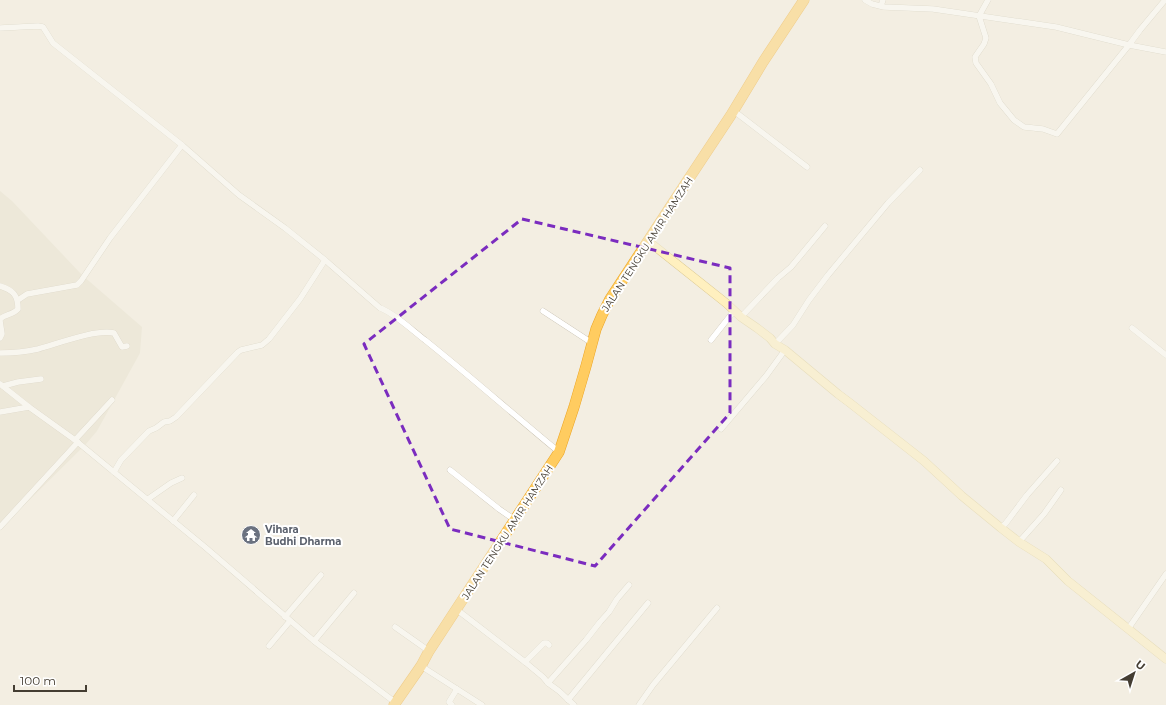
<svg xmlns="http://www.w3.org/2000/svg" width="1166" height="705" font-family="Montserrat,sans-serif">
<rect width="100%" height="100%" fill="#f3eee2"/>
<polygon fill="#e7e0cf" points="0,191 12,201 82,275 142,327 140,353 97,431 86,444 0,529"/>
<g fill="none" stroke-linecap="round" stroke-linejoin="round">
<defs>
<g id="street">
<polyline points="865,0 872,4 884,7 933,9 1056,27 1129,45 1166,52"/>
<polyline points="988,0 979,16 986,38 984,44 975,57 976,63 991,84 1000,103 1014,120 1024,127 1043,129 1057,134 1129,45 1140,30 1165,0"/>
<polyline points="881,6 883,0"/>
<path d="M0,28l38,-2 5,1 10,16 129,102 57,50 46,33 40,32 55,48c13,4 33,23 45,32 45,36 89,75 134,112"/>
<polyline points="734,111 807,167"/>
<path d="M0,286c13,4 18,9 18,23 -5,6 -13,5 -18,10"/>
<polyline points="18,300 27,294 77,285 81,281 110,238 182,145"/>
<polyline points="543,311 592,343"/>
<polyline points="741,317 778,278 791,267 825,226"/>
<polyline points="0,321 2,334 0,338"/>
<polyline points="1132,328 1166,355"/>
<polyline points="711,340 734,311"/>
<polyline points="775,344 793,325 809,300 828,275 888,203 920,170"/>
<path d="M0,353c12,0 25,-1 38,-4 19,-5 57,-20 76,-16l8,14 5,-1"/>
<polyline points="0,384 29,407 75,440 205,547 314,641 396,703"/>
<polyline points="3,386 18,382 41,379"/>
<polyline points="0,412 29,407"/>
<polyline points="721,429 766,376 785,350"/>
<polyline points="75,440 112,400"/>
<polyline points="450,470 499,509 515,520"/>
<polyline points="114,472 121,460 149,431 156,428 164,422 170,421 176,417 238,352 241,350 262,345 269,339 300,299 325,260"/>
<polyline points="148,499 171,483 182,478"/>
<polyline points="173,521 194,495"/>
<polyline points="0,527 78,442"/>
<polyline points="1001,528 1006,523 1027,495 1057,461"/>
<polyline points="1019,542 1044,514 1061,490"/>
<polyline points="456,609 525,662 543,677 548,683 559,691 574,705"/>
<polyline points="285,617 321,575"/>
<polyline points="395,627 429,651"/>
<polyline points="1128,629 1166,574"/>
<polyline points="314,641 354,593"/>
<polyline points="269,646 290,621"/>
<polyline points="525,662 544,643 547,643 549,645"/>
<polyline points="421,666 482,705"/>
<polyline points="548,683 586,640 600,622 609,612 617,599 629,585"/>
<polyline points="568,700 648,603"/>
<polyline points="452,705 449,702 457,689"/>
<polyline points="639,705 653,685 717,608"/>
</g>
<polyline id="secondary" points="648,241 726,303 741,317 757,328 770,338 775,344 785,350 838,394 850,403 924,461 962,496 1001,528 1019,542 1046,559 1068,581 1166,659"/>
<polyline id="highway" points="394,705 421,666 429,651 559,452 574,407 586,366 596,329 602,315 610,299 684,186 731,115 763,62 804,0"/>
</defs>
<use href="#street" stroke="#beb6a4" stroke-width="6"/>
<use href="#secondary" stroke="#dac78f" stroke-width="9"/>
<use href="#highway" stroke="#eba424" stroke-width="11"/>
<use href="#street" stroke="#fff" stroke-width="5.5"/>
<use href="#secondary" stroke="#fff0bf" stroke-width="8"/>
<use href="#highway" stroke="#ffcc60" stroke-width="10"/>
</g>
<path d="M0 0H1166V705H0ZM522,219l208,49v145l-135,153 -145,-37 -86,-185z" fill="#f3eee2" fill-opacity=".55" fill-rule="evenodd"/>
<path fill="none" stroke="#7b2cbf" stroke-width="3" stroke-dasharray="8 5" stroke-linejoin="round" d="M522,219l208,49v145l-135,153 -145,-37 -86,-185z"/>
<defs>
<symbol id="temple-disc" viewBox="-11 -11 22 22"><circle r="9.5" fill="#6b7280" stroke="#fff"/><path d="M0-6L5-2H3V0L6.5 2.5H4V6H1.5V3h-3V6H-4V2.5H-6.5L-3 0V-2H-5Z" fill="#fff"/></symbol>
</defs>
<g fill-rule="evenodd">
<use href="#temple-disc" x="240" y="524" width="22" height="22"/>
</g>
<g text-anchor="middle" stroke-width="4" stroke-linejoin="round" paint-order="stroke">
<g font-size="10" fill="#443d32" stroke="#fff">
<text transform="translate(647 244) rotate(-57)" y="4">JALAN TENGKU AMIR HAMZAH</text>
<text transform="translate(507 532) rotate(-57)" y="4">JALAN TENGKU AMIR HAMZAH</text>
</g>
<g font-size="10" font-weight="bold" fill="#5b616d" stroke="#fff" text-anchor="start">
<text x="265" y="533">Vihara<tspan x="265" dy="12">Budhi Dharma</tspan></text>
</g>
</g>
<g transform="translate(1134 673) rotate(39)" stroke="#ffffff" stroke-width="3" paint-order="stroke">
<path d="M0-3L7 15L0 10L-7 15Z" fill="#443d32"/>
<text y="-6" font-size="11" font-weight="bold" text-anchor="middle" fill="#443d32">U</text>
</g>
<path d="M14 685v6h72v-6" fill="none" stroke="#443d32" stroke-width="2"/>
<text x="20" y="685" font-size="12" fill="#443d32" stroke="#ffffff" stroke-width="3" paint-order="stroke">100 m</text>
</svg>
